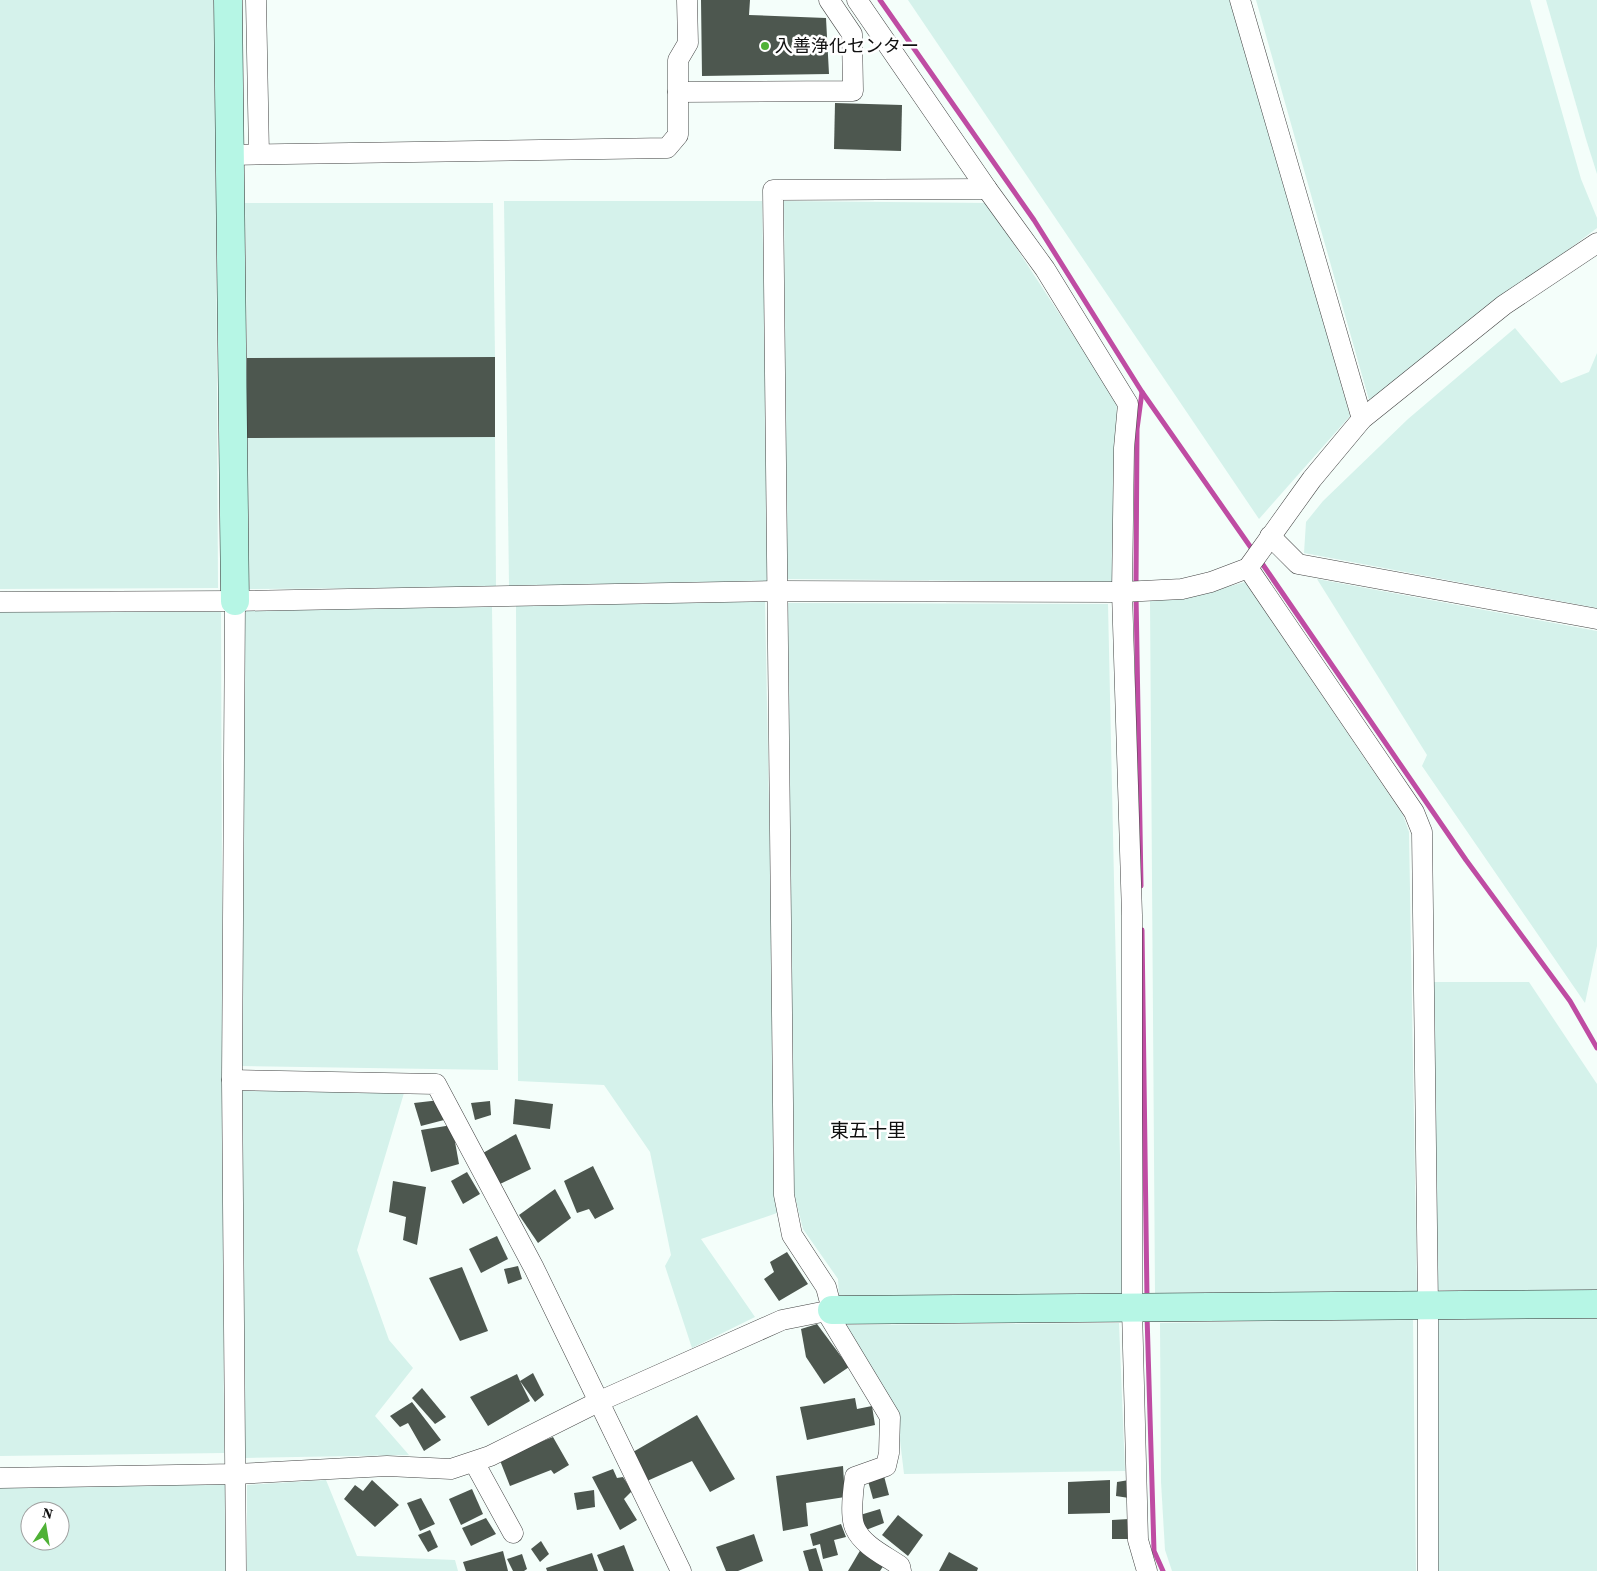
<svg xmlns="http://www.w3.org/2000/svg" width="1597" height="1571" font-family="'Source Serif 4','Noto Sans JP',serif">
<rect width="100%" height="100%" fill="#f4fefa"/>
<g fill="#d5f2eb" fill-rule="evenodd">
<polygon points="0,0 215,0 218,588 0,589"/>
<polygon points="908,0 1232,0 1350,416 1259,519"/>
<polygon points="1256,0 1530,0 1581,179 1597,218 1597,228 1369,400"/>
<polygon points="1546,0 1597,0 1597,174 1586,139"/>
<polygon points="504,201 762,201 770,582 509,586"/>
<polygon points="784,201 987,203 1117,402 1112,582 787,579"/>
<polygon points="245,203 493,203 495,357 247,358"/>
<polygon points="1515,328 1561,383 1589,372 1597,353 1597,608 1304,553 1306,522 1323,501 1408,419"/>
<polygon points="495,437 496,587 249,589 247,438"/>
<polygon points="1317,579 1597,631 1597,946 1585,1003 1422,766 1427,755"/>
<polygon points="1245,582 1403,815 1409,832 1417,1294 1155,1294 1150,601 1186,598"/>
<polygon points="765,601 777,1213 701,1239 755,1317 692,1348 665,1266 671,1255 650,1152 604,1085 518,1081 516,606"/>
<polygon points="788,603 1108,604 1123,1294 839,1297 838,1279 803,1229 794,1193"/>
<polygon points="492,607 498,1070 240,1066 243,610"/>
<polygon points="0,611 221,612 224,1453 0,1456"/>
<polygon points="1434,982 1529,982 1597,1084 1597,1295 1436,1290"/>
<polygon points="242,1088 404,1093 357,1250 389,1340 413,1368 375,1416 409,1455 245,1458"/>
<polygon points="1597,1318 1597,1571 1438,1571 1437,1319"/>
<polygon points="1413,1319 1416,1571 1172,1571 1165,1550 1161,1482 1160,1323"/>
<polygon points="1119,1323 1125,1471 904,1474 896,1407 842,1325"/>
<polygon points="326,1480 357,1556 455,1560 458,1571 247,1571 247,1485"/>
<path d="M226,1483l1,88h-227v-84zM30,1511h30v30h-30z"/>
</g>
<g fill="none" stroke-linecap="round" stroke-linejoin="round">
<g stroke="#bf4ca3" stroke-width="5">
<polyline points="880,0 1034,220 1142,392 1254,552"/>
<polyline points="1259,559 1466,860 1570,1001 1597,1048"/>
<polyline points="1136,586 1137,429 1142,392"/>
<polyline points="1136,595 1141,886"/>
<polyline points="1142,930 1147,1299"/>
<polyline points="1147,1315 1154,1551 1163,1571"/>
</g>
</g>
<g fill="#4d574f">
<polygon points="701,0 750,0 749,15 826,18 829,74 702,76"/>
<polygon points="835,103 902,105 901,151 834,149"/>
<polygon points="495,357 495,437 247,438 247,358"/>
<polygon points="515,1099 553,1104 550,1129 513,1124"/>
<polygon points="440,1100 444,1120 421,1126 414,1103"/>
<polygon points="490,1101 491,1115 475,1120 471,1103"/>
<polygon points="452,1125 459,1164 431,1172 421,1130"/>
<polygon points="516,1134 531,1169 500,1184 483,1153"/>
<polygon points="593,1166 614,1209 595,1219 589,1209 577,1213 564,1181"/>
<polygon points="467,1172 480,1194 463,1204 451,1181"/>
<polygon points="393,1181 426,1187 417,1245 403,1240 406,1217 389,1212"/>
<polygon points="555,1189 571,1218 538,1243 519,1215"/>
<polygon points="497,1236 508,1259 481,1273 469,1249"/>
<polygon points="787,1252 808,1284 779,1301 764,1279 774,1272 770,1262"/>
<polygon points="518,1266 522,1279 508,1284 504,1269"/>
<polygon points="462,1267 488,1331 460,1341 429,1278"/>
<polygon points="817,1324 849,1367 824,1384 806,1357 801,1329"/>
<polygon points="533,1373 544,1395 535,1402 520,1381 530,1401 488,1426 470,1397 517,1374 520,1381"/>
<polygon points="422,1388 446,1417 435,1424 412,1398"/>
<polygon points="855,1398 857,1409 872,1406 875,1425 807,1440 800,1407"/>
<polygon points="412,1402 441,1440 424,1451 408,1423 400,1427 390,1416"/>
<polygon points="697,1415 735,1479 710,1492 692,1461 647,1481 633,1452"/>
<polygon points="553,1437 569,1465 554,1474 551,1470 510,1486 499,1458"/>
<polygon points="843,1466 845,1497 806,1503 808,1526 783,1531 776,1476"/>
<polygon points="613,1469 617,1478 623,1477 632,1491 624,1499 637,1520 620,1530 592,1477"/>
<polygon points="884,1476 889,1495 873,1499 868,1481"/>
<polygon points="372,1480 399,1505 375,1527 344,1499 355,1485 363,1491"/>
<polygon points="1110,1480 1110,1513 1068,1514 1068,1482"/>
<polygon points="1129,1480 1129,1498 1116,1496 1117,1482"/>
<polygon points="472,1489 483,1514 461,1525 449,1499"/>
<polygon points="594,1490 595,1507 577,1510 574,1493"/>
<polygon points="421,1498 435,1524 420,1531 407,1503"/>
<polygon points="880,1509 884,1523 866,1530 860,1515"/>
<polygon points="898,1515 923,1535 908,1556 882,1535"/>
<polygon points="486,1518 496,1534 471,1546 462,1528"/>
<polygon points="1129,1519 1128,1539 1112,1539 1112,1520"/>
<polygon points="841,1524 846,1537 834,1540 838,1555 823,1559 820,1544 813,1546 810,1534"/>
<polygon points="430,1530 438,1547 428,1552 418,1535"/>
<polygon points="754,1534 763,1561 738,1571 726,1571 716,1547"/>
<polygon points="541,1541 549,1554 540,1562 531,1549"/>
<polygon points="624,1545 634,1571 604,1571 597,1555"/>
<polygon points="816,1548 823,1571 809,1571 803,1551"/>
<polygon points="861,1549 884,1565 880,1571 848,1571"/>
<polygon points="503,1551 508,1571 466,1571 463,1562"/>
<polygon points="949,1552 978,1568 977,1571 939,1571"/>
<polygon points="592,1553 598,1571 547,1571 546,1568"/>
<polygon points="522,1554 527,1569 524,1571 513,1571 507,1559"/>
</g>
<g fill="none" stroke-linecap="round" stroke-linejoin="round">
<defs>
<g id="street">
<polyline points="256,0 259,154"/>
<polyline points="857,0 987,189 1045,269 1128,404 1124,448 1122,592 1132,915 1132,1309 1138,1540 1147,1571"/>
<polyline points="1240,0 1362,419"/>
<polyline points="678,92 853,91 852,34 829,0"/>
<polyline points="230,155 667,148 678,135 678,60 688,43 687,0"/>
<polyline points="1270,536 1298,564 1597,619"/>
<polyline points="1248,568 1414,812 1422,832 1428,1306 1428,1571"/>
<polyline points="235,601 232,1080 236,1571"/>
<polyline points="0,602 235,601 776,591 1122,592 1182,589 1211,582 1248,568 1312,479 1362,419 1504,305 1597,243"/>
<polyline points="232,1080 436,1084 534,1268 681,1571"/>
<path d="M826,1311l64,106 -1,36 -3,13 -31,11c-2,13 -5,40 0,51 8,18 31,28 45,38l1,5"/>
<polyline points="474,1462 513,1533"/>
<polyline points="0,1478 235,1474 387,1466 451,1469 490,1456 600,1401 782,1320 832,1310 826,1287 792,1235 784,1195 773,190 987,189"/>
</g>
<g id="secondary">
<polyline points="228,0 235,601"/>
<polyline points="832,1310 1597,1304"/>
</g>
</defs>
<use href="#street" stroke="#434343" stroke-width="21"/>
<use href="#secondary" stroke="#323232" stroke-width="29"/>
<use href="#street" stroke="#fff" stroke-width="20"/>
<use href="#secondary" stroke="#b6f6e5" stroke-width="28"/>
</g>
<circle fill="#4fb136" stroke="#fff" stroke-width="2" cx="765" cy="46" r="5"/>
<g text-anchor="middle" stroke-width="5" stroke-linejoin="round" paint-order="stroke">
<g font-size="18" fill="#101010" stroke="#fff" text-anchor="start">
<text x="775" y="52">入善浄化センター</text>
</g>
<g font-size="19" fill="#101010" stroke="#fff">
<text x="868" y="1137">東五十里</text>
</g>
</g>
<g transform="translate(45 1526) rotate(12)"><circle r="24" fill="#ffffff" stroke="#9f9f9f"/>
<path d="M0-4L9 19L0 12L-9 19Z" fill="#4fb136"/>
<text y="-8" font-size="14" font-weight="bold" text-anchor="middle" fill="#101010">N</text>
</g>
</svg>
